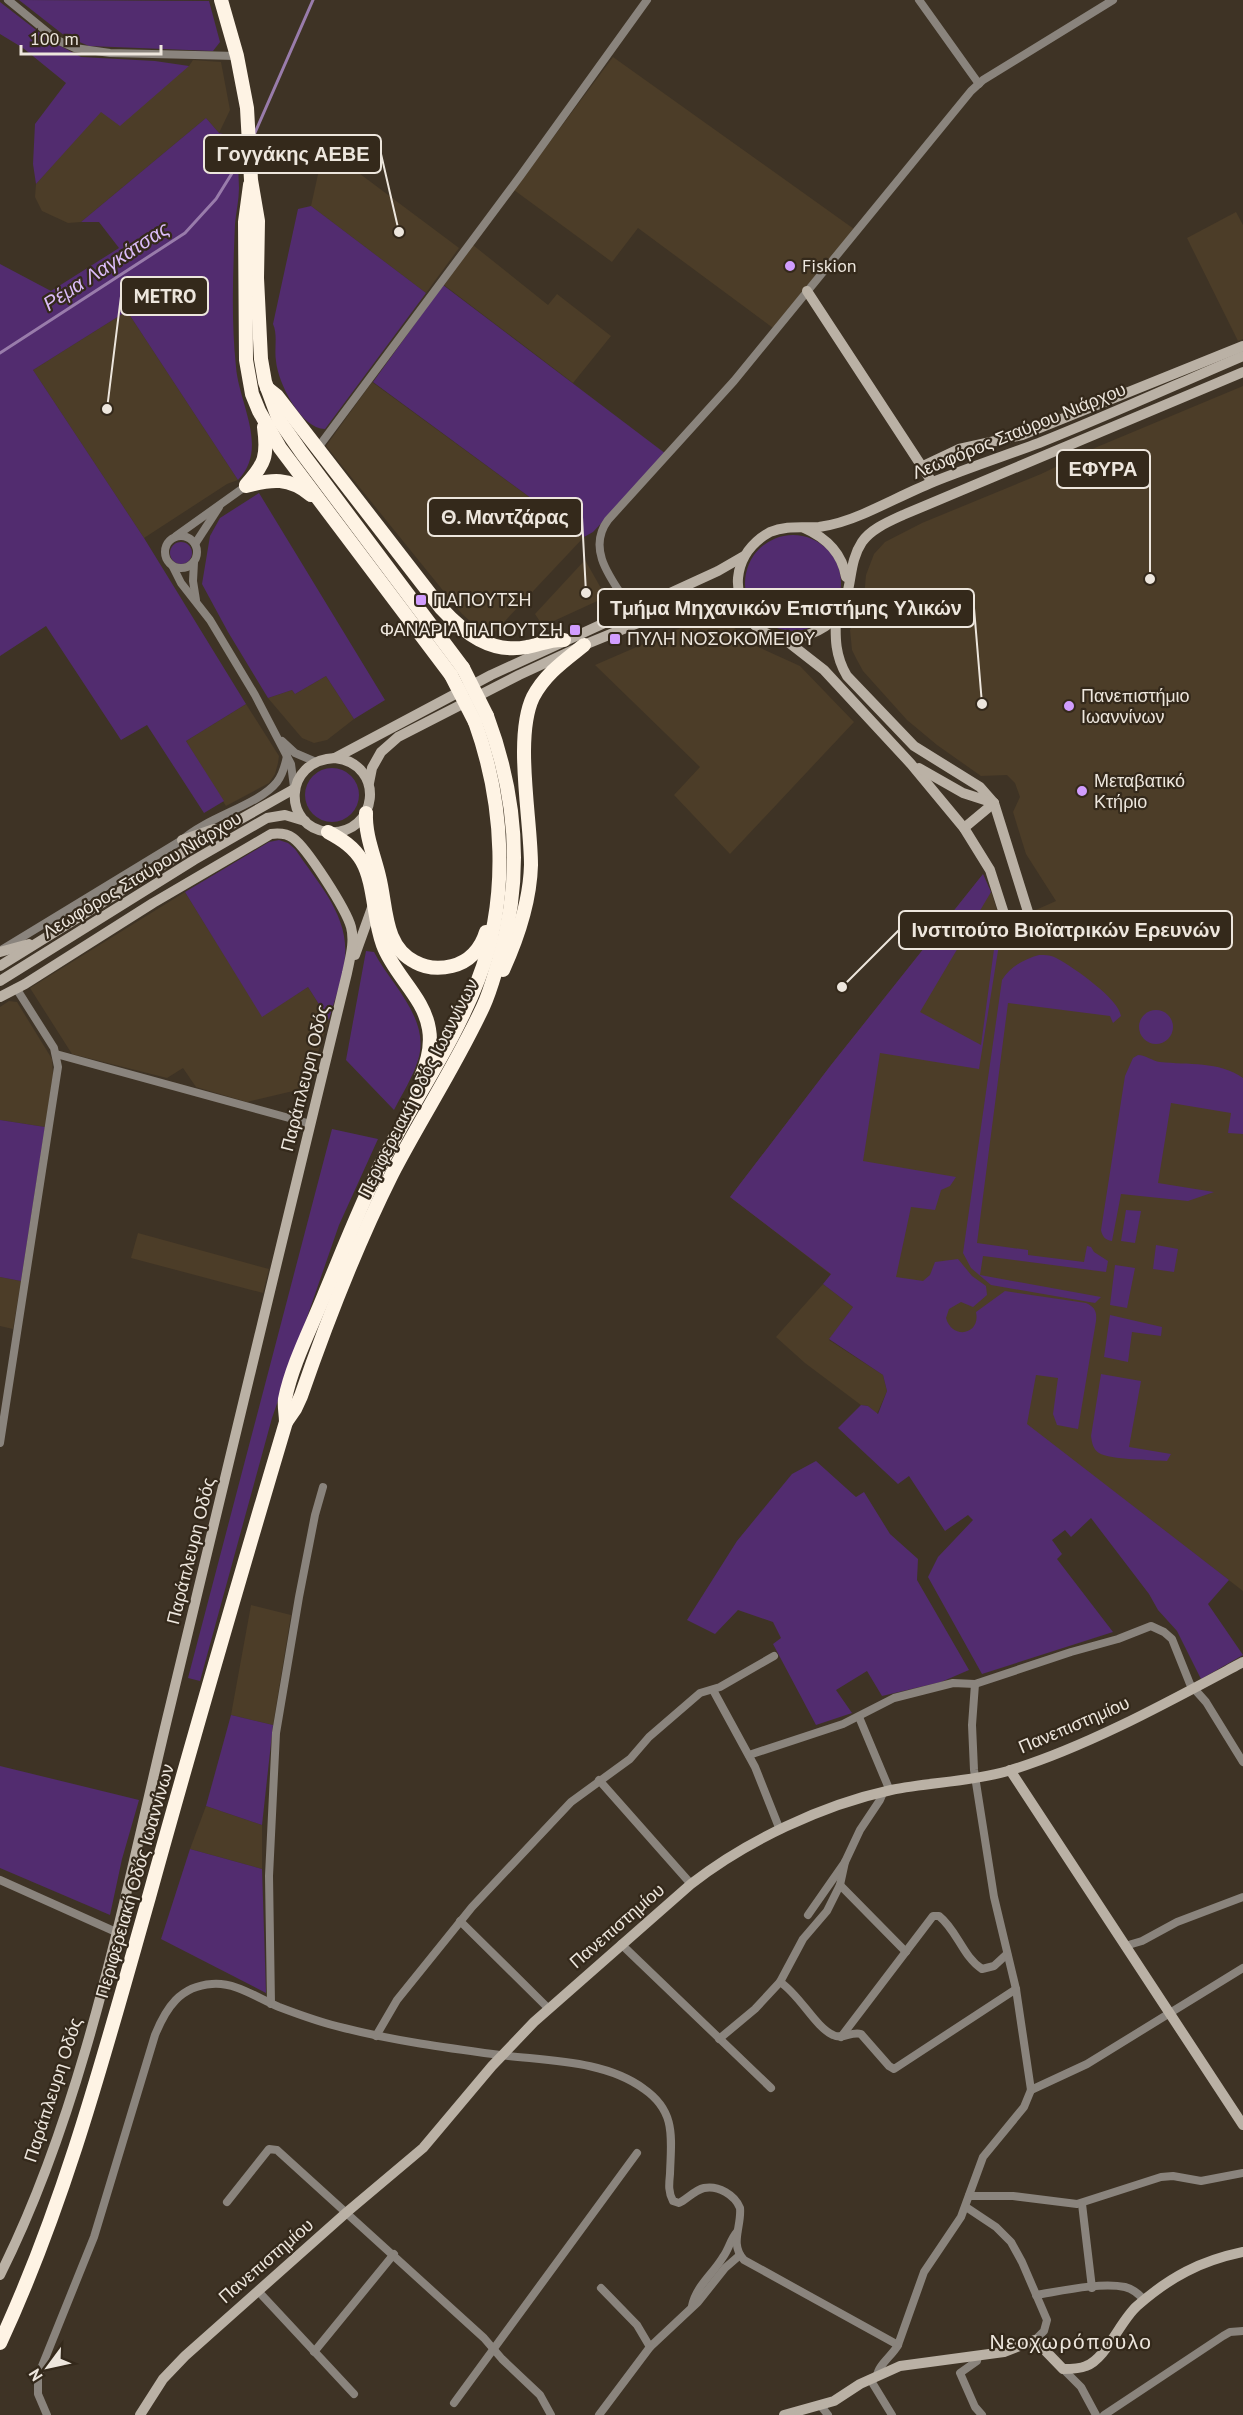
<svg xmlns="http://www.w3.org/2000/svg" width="1243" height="2415" font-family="'PT Sans',sans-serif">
<rect width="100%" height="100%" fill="#3e3325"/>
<g fill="#4c3d28">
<polygon points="613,57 854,229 773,328 638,228 612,262 514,190"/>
<polygon points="193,60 221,62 230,110 219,133 206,118 81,222 68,223 42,211 35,197 36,184 101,111 189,66"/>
<polygon points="324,147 459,248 426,293 311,206"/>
<polygon points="1236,212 1243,225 1243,339 1238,341 1187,238"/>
<polygon points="473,245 548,305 557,294 611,336 573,383 444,285"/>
<polygon points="127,311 238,480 227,484 144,538 33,370"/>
<polygon points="372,382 584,537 489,638 462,614 326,446"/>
<polygon points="1243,386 1243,1591 730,1197 831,1065 983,874 991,892 1002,925 1056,901 1026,854 1013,812 1020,797 1015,783 1007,775 981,776 937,745 907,720 863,671 857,660 852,650 850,630 864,597 866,575 874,554 885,542 922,523 1041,474 1097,447"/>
<polygon points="585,560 606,597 543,626 535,614"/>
<polygon points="708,619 732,626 754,645 800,666 854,722 730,854 674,795 700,767 595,665 699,620"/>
<polygon points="326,676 354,719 327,740 314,743 302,738 268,698 292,690 295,694"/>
<polygon points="246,704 279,756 278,763 275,774 269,783 226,806 186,741"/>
<polygon points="185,892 262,1016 308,987 329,1020 306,1088 247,1102 196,1087 183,1068 167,1078 72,1054 30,988"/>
<polygon points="9,1001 17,1002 52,1059 53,1075 45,1127 0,1120 0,1007"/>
<polygon points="138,1233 269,1269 263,1293 131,1258"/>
<polygon points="0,1277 21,1281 13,1329 0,1326"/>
<polygon points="823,1284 853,1307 829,1340 883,1375 887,1391 877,1414 868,1406 861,1405 805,1363 776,1337"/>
<polygon points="251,1605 291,1615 273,1725 231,1715"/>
<polygon points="206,1806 262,1825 262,1869 190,1849"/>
</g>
<g fill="#522c6f">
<polygon points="19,0 209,1 220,42 213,51 89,46 65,36"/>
<polygon points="0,2 49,40 81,57 155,61 189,66 120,126 101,112 36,184 33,164 35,124 66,83 23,48 0,34"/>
<path d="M206,118l13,15 16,4c1,17 4,34 4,51 0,12 -3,24 -4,36 -2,47 -4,96 1,143 3,37 33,81 2,113l-111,-169 -94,59 111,168 102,166 -60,37 38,60 -20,12 -57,-88 -26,15 -75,-114 -46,30v-392l51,27 68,-43 -20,-26h-18z"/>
<path d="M311,206l115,87 -101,136c-24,0 -47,-46 -49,-68 -2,-12 2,-26 -3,-37l25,-115z"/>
<polygon points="443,285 666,454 593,532 584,537 373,382"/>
<polygon points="259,493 385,700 354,719 326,676 295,694 292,690 268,698 228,632 202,584 210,536 220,518"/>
<circle cx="793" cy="583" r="48"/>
<circle cx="181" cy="553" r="11"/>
<circle cx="332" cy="795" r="27"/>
<path d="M279,840l9,3 7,6c22,33 54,66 50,108 -1,20 -11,43 -16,63l-21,-33 -46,30 -77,-125 84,-50z"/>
<path d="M983,874l8,18 -71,120 61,33 14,-103 2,-32 5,16 -23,143 -99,-16 -17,108 93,16 -6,9 -9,4 -6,20 -24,-3 -15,70 27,4 7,-6 5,-13 23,-3 14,17 14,10 1,9 -14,12 -12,-5 -12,7 -3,9c6,22 35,17 30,-6l29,-21 81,12c9,4 11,9 10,18l-18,108 -21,-4 -4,-11 5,-36 -22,-3 -9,49 202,156 -21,24 35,51 -42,24 -24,-48 -19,-21 -9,-16 -58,-76 -20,19 -6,-7 -13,10 10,14 -5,5 56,73 -131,42 -54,-97 10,-20 35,-37 -5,-5 -23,16 -36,-55 -11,8 -60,-56 23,-23 7,1 10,8 9,-23 -4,-16 -54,-36 24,-32 -30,-23 8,-10 -101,-77 101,-132z"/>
<path d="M366,951l8,1c17,33 57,67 44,108 -5,17 -16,34 -24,50l-48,-50z"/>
<path d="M1039,955c7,0 13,0 19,4 15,8 61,40 63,57l-8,7 -3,-7 -102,-13 -31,240 51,7v5l56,7 3,-16 4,1 3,5 14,9 -2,11 -123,-16 -3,19 121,22 -6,6 -104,-18 -20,-17 -8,-15 39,-273c8,-14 23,-21 37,-25z"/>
<circle cx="1156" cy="1027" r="17"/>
<path d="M1138,1055c8,0 14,6 22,7 28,3 59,-1 83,16v56l-15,-1 3,-20 -60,-10 -13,80 56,9 -26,9 -67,-7 -9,47c-7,-1 -10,-5 -11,-11l24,-154 8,-18z"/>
<polygon points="0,1120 45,1127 21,1281 0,1277"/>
<polygon points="332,1129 378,1139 339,1225 272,1418 200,1681 188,1678"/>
<polygon points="1126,1210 1141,1211 1135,1243 1121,1241"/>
<polygon points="1156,1245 1178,1249 1174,1272 1153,1269"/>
<polygon points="1115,1265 1135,1268 1127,1308 1110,1305"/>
<polygon points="1110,1315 1162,1327 1161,1336 1132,1332 1128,1362 1104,1357"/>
<path d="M1101,1374l40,7 -12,66 42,7 -4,7c-15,-1 -57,-1 -68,-8 -6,-4 -7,-10 -8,-17z"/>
<polygon points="816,1461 856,1497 864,1492 890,1534 918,1559 917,1580 969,1670 941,1682 882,1696 867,1671 836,1690 852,1713 816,1725 773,1644 781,1638 773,1622 738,1610 715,1634 687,1620 737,1541 792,1474"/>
<polygon points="231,1715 273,1725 262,1825 206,1806"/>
<polygon points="0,1766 139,1800 122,1859 110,1915 0,1868"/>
<polygon points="190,1849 262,1869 266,1993 161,1939"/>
</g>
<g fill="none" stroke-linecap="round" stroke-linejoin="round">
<g stroke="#997cab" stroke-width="3">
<polyline points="254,135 313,0"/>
<polyline points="0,353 185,233 216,199 244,154"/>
</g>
<g stroke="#8a847d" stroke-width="8">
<polyline points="8,0 57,40 75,48 110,53 237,56"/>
<polyline points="919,0 979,84"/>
<polyline points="317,449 521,175 647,0"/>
<circle cx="181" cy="552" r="16"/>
<polyline points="176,536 246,486"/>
<polyline points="195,544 219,507"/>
<polyline points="194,562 193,581 196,600"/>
<polyline points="173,567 181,583 210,620 255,695 291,764 294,787"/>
<path d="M631,609c-17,-27 -46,-58 -23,-89l126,-139 237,-290 12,-11 130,-80"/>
<polyline points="282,741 295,753 316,762"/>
<path d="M1,950l181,-110c25,-23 77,-35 95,-58 6,-8 8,-16 10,-26"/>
<polyline points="56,1054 311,1124"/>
<polyline points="0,1443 58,1067 54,1048 16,988"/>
<polyline points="713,1690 755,1767 780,1830"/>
<polyline points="859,1717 890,1791"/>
<polyline points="749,1755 843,1724 894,1698 953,1683 975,1684 1071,1652 1118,1639 1151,1626 1164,1632 1172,1639 1190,1684 1206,1702 1243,1762"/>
<polyline points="599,1780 691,1884"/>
<polyline points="0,1880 116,1932"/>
<polyline points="840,1885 906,1952"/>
<polyline points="808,1915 845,1862 860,1830 880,1800 883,1793"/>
<polyline points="460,1921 548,2008"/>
<polyline points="621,1944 771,2088"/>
<polyline points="1125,1946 1142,1941 1177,1922 1243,1897"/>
<path d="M780,1982c20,13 35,45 53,53 10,5 18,-4 28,-1l28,32 5,3 122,-80"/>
<polyline points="271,2004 269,1876 276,1733 299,1597 315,1515 323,1487"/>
<polyline points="376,2036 397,2000 472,1907 571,1802 630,1759 649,1737 700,1693 720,1687 774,1656"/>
<path d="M841,2037l92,-121h6c18,14 24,41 43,53l12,-3 13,-12"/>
<polyline points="719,2039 755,2009 780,1982 803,1939 827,1911 840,1885 845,1862"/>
<polyline points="1031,2090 1087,2064 1243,1968"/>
<polyline points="969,2196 1013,2196 1077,2204 1161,2177 1173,2176 1201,2181 1243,2173"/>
<polyline points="227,2202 269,2149 277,2150 484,2338 502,2359 540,2395 551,2415"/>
<polyline points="1082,2204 1092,2288"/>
<polyline points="966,2207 996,2227 1011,2242 1022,2262 1047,2320 1044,2331 1035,2340"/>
<polyline points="601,2288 637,2325 650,2347"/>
<polyline points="258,2291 354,2394"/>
<path d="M1036,2295c25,-4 64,-13 89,-8 8,2 14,7 19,13"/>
<path d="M692,2306c4,-20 21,-32 31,-49 6,-8 7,-17 14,-25"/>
<polyline points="314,2352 394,2254"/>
<polyline points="978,2356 977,2361 960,2373 975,2407 982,2415"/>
<polyline points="1063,2369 1081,2387 1096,2415"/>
<path d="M877,2376c1,-11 15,-20 21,-31l26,-73 37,-55 22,-60 41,-50 7,-17 -15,-101 -22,-92 -20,-127 -2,-45 3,-41"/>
<polyline points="870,2379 892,2415"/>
<polyline points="454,2403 637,2153"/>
<polyline points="821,2406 828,2415"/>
<path d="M47,2415l-9,-21v-18l56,-139 61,-202c11,-27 25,-49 57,-51 24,-2 45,14 67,23 21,8 43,16 65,21 51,13 104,20 156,27 47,6 105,5 144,34 33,23 27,50 26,85 -1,10 -2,18 3,27l6,2c8,-4 16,-13 25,-15 14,-3 31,7 36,20 2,18 -11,36 4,52l154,85"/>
<polyline points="599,2415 650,2347 698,2302 725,2268 740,2255"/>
<polyline points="1104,2415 1223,2336 1230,2332 1243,2331"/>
</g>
<g stroke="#bab1a5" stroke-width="10">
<polyline points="807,291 932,482"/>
<path d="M1243,356c-68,29 -136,60 -204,87 -35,13 -71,25 -106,39 -24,10 -47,22 -70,32 -14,6 -29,11 -44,13 -16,1 -33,-2 -49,5 -18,10 -30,26 -32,46 -1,15 4,31 13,43 10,12 24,18 40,17 24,-2 48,-15 55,-40 6,-19 4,-38 16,-56 9,-13 26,-20 41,-27l340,-143"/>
<polyline points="923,466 959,449 1022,435 1243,346"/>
<path d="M804,528c23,10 38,25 42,49"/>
<path d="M836,615c-1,23 -1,41 11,61l67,70 66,41 14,16 35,112"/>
<polyline points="783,638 824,670 911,764 964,828 990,870 1007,923"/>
<polyline points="335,758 491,675 718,571 744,556"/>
<path d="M335,758c52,6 43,78 -7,74 -46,-5 -45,-72 7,-74z"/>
<polyline points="919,768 963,793 994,803"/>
<path d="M369,783l3,-15 9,-16 17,-15 121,-62 65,-30 98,-40c25,-5 46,2 68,14"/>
<polyline points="964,828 994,803"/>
<polyline points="182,840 214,829"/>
<polyline points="0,952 29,944"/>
<polyline points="355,955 373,905"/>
<polyline points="0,966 200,842 294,789"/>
<polyline points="0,981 194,860 267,818 285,815 305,821"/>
<path d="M0,997l25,-13 128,-81 118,-69c8,-1 15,-1 22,4 14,10 53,71 58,89 4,15 -1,31 -4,46 -59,246 -120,492 -178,738 -45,186 -83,393 -169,564"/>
<polyline points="1010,1770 1243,2125"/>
<path d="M140,2415l23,-36 22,-23 162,-144 76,-64 69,-82 42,-44 157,-138c55,-43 131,-79 200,-94 39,-8 79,-8 117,-19 79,-24 162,-70 235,-109"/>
<path d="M784,2415l50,-14 26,-17 40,-18 104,-14 31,-12 28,29c8,0 16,0 23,-3 20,-7 34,-45 51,-60 33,-29 63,-45 106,-54"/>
</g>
<g stroke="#fef3e4" stroke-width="14">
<polyline points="221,0 237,56 247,108 251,180 258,221 257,278 261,359 265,382 279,420 302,453 463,668"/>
<polyline points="250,185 245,222 246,360 252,394 259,411 280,448 451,675"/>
<path d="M267,388l10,8 164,212c23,25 50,46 86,39 13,-2 23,-8 37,-7"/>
<path d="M246,485c19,-21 22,-29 18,-58"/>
<path d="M246,486c26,-7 43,-9 65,9"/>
<path d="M366,813c-1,22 8,42 13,63 8,31 4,70 36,86 11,6 25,7 37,4 17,-4 29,-17 34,-34"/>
<path d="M328,832c13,7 26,15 34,29 13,23 11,58 21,84 11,30 41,52 46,84 3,17 -1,32 -8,48"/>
<path d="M503,970c15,-33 27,-68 28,-105 0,-46 -17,-128 2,-168 12,-23 31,-36 51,-52"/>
<path d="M286,1422l9,-13 6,-13c26,-75 55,-150 91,-222 29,-56 64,-109 91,-167 7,-15 11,-31 16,-47 24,-81 18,-164 -12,-244"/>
<path d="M0,2343c66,-142 106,-295 149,-446 44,-159 90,-317 137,-475 0,-8 -2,-16 -1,-23 7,-35 27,-73 40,-106 18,-43 35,-87 56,-129 31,-62 72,-119 97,-184 32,-81 26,-177 -3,-258"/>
</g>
<g stroke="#fef3e4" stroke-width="14">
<polyline points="463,668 487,716"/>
<polyline points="451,675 475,722"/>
</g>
</g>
<g fill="#d19dfe" stroke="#34291b" stroke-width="2">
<circle cx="790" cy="266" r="6"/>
<rect x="415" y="594" width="12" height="12" rx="3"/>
<rect x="569" y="624" width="12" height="12" rx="3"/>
<rect x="609" y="633" width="12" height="12" rx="3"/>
<circle cx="1069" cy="706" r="6"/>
<circle cx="1082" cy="791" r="6"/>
</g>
<g text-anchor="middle" stroke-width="4.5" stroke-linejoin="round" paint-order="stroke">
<g font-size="18" fill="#ede6dd" stroke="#34291b" text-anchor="start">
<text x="802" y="272">Fiskion</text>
<text x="433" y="606">ΠΑΠΟΥΤΣΗ</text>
<text x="563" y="636" text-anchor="end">ΦΑΝΑΡΙΑ ΠΑΠΟΥΤΣΗ</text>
<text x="627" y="645">ΠΥΛΗ ΝΟΣΟΚΟΜΕΙΟΥ</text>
<text x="1081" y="702">Πανεπιστήμιο<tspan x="1081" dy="21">Ιωαννίνων</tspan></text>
<text x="1094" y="787">Μεταβατικό<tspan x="1094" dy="21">Κτήριο</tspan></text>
</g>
<g font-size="18" fill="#ede6dd" stroke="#34291b">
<text transform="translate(1019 431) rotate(-22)" y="6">Λεωφόρος Σταύρου Νιάρχου</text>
<text transform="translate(142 875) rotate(-31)" y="6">Λεωφόρος Σταύρου Νιάρχου</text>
<text transform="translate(305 1078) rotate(-76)" y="6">Παράπλευρη Οδός</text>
<text transform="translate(418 1088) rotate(-63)" y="6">Περιφερειακή Οδός Ιωαννίνων</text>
<text transform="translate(191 1551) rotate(-76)" y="6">Παράπλευρη Οδός</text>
<text transform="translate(1074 1725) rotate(-23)" y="6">Πανεπιστημίου</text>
<text transform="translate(135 1881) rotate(-74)" y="6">Περιφερειακή Οδός Ιωαννίνων</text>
<text transform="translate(617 1926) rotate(-41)" y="6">Πανεπιστημίου</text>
<text transform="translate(53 2090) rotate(-72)" y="6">Παράπλευρη Οδός</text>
<text transform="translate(266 2261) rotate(-41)" y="6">Πανεπιστημίου</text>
</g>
<g font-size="20" font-style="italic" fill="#dbbcf8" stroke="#34291b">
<text transform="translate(106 266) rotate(-33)" y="7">Ρέμα Λαγκάτσας</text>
</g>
<g font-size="21" letter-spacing="1.5" fill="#ede6dd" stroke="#34291b">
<text x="1071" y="2349">Νεοχωρόπουλο</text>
</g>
</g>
<path fill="none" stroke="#ede6dd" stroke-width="2" d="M399 232L381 154M107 409L121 296M1150 579L1150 469M586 593L582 517M982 704L974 608M842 987L899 930"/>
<g fill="#ede6dd" stroke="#34291b" stroke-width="2">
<circle cx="399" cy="232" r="6"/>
<circle cx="107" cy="409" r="6"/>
<circle cx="1150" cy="579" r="6"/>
<circle cx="586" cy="593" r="6"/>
<circle cx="982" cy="704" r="6"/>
<circle cx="842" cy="987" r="6"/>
</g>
<g fill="#34291b" stroke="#ede6dd" stroke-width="2">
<rect x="204" y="135" width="177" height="38" rx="6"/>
<rect x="121" y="277" width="87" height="38" rx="6"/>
<rect x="1057" y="450" width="93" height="38" rx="6"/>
<rect x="428" y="498" width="154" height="38" rx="6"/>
<rect x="598" y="589" width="376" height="38" rx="6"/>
<rect x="899" y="911" width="333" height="38" rx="6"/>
</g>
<g font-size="20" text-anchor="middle" font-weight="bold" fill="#ede6dd">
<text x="293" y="161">Γογγάκης ΑΕΒΕ</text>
<text x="165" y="303">METRO</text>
<text x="1103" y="476">ΕΦΥΡΑ</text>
<text x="505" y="524">Θ. Μαντζάρας</text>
<text x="786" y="615">Τμήμα Μηχανικών Επιστήμης Υλικών</text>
<text x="1066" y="937">Ινστιτούτο Βιοϊατρικών Ερευνών</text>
</g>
<g transform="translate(48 2367) rotate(237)" stroke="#34291b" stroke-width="4.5" paint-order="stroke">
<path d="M0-4.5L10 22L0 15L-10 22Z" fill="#ede6dd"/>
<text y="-9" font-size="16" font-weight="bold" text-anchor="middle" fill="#ede6dd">N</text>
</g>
<path d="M21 45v9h140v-9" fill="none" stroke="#ede6dd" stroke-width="3"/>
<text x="30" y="45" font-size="18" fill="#ede6dd" stroke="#34291b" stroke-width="4.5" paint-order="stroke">100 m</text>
</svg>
